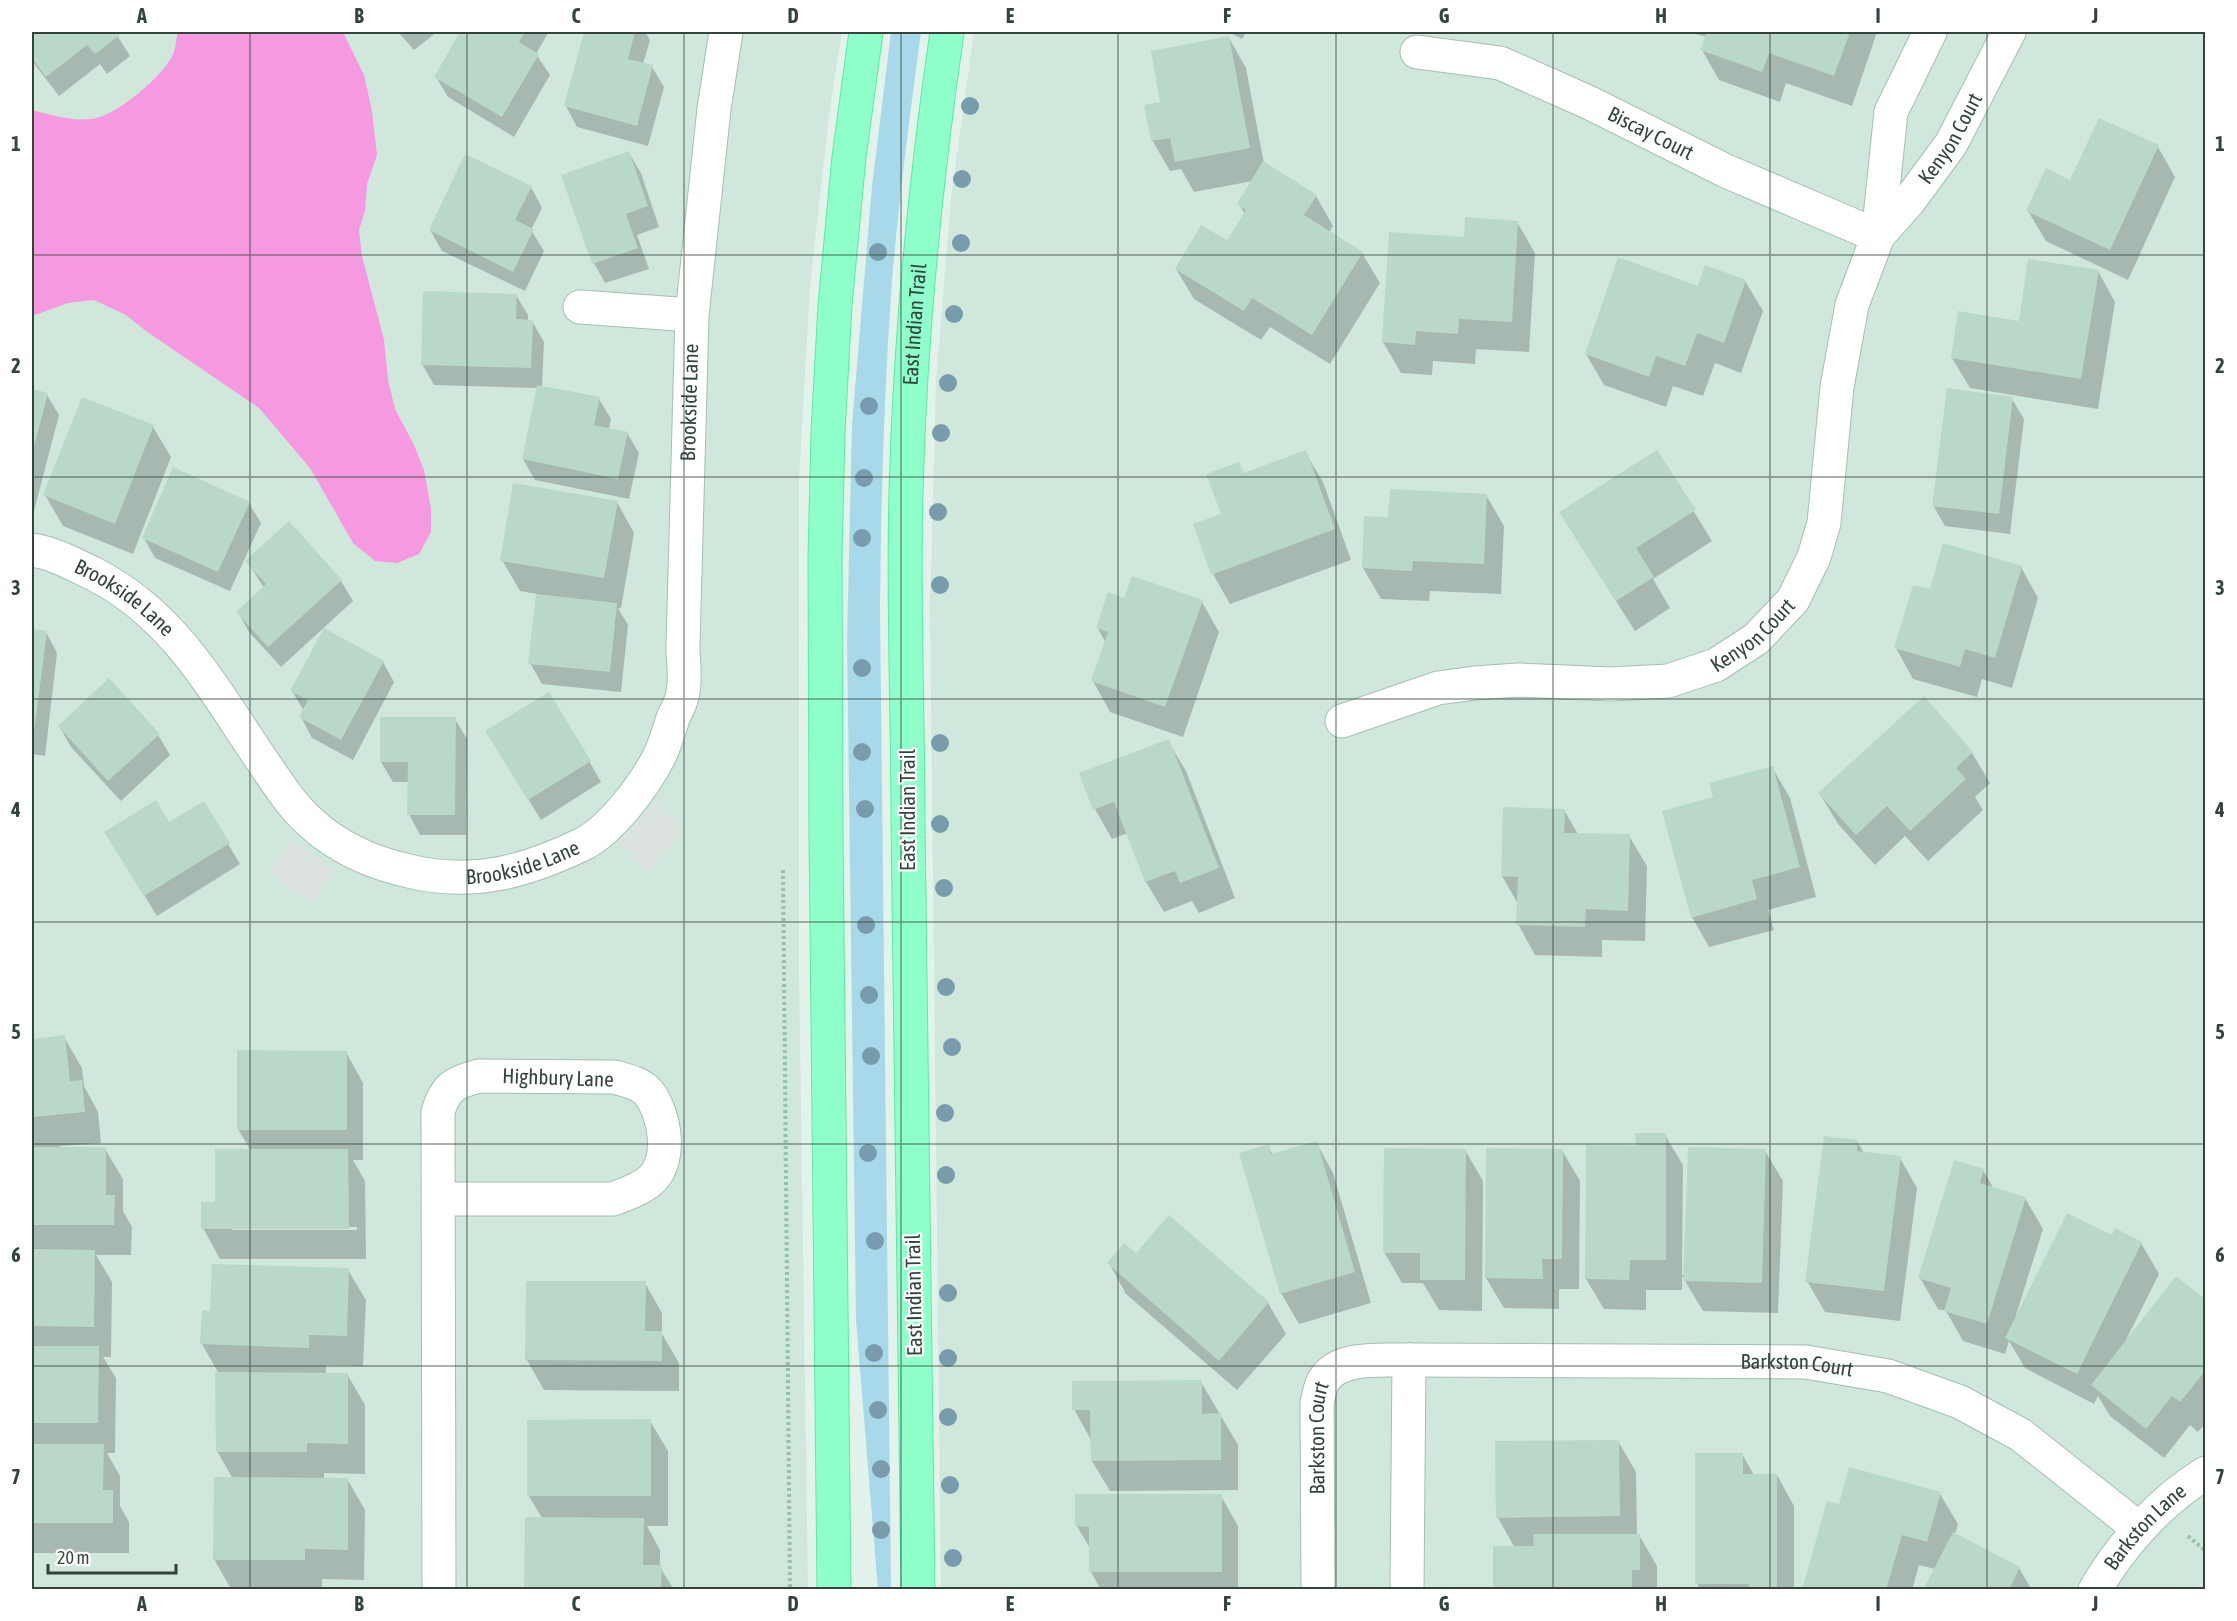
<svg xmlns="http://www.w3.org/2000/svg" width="2237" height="1621" font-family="'Asap Condensed',sans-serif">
<rect width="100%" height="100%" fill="#e3f3eb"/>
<g fill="#d0e7dc">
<polygon points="32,32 842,32 829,115 810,286 799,479 799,971 808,1589 32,1590"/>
<polygon points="974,32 2205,32 2205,1589 941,1589 930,611 936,382 951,198"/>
</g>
<path fill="#a8d9eb" d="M891,32h30c-11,82 -22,165 -29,249 -8,109 -11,218 -12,328l11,980 -13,1 -22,-270 -9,-679 5,-216 20,-239z"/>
<g fill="#dce3df">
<polygon points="655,801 684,831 647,872 617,842 636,826"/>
<polygon points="290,839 334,870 314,902 290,888 268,872"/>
</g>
<path fill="#f599e0" d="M178,32h165l21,43 8,36 5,44 -10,29 -2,27 -6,19 3,26 22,84 4,40 7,29 19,36 10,25 7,39v23l-12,22 -22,9 -22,-2 -22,-18 -43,-75 -51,-60 -113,-77 -20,-16 -32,-15 -26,3 -36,13v-206c19,5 38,11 59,9 23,-1 73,-43 82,-65 3,-6 3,-15 5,-22z"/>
<g fill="#0003" fill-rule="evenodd">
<polygon points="32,32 115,32 130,56 107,74 100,64 59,96 32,61"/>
<polygon points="398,32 437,32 414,50"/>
<polygon points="462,32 548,33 536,54 550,75 514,137 448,97 436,77"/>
<polygon points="586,32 645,32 650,40 643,64 652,67 664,87 648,146 577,127 566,106"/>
<polygon points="1229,32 1246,32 1242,39"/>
<polygon points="1689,32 1877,32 1852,106 1786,83 1780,102 1719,80 1702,50 1706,37"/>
<polygon points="1229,38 1246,68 1264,164 1316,196 1333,226 1329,233 1362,253 1380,283 1330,364 1270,327 1261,340 1194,299 1176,269 1228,243 1245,214 1239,204 1253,181 1194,192 1181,169 1170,171 1152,140 1162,103"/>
<polygon points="2158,147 2175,177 2128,280 2046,241 2028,211 2071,182"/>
<polygon points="629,153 641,173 659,227 637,235 649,269 605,283 594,263"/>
<polygon points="531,187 542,208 531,230 544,251 525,291 442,251 430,230"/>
<polygon points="1517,222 1535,253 1529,352 1476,349 1475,364 1433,361 1432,375 1401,373 1383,342 1466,239"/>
<polygon points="2098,271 2115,302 2098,409 1970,388 1952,358 2020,322"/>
<polygon points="1745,281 1763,311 1741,373 1715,363 1703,396 1673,386 1666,407 1604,385 1586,354 1699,288"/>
<polygon points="516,295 528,315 528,321 532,321 544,342 542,387 599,399 611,419 609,429 627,433 639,453 629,499 535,480 523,459 538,388 434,385 422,364"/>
<polygon points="32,391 47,395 59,415 33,515"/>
<polygon points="83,399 153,427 171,457 133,554 63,526 45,495"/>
<polygon points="2012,399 2024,419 2010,534 1945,526 1933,505"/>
<polygon points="1305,452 1323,482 1351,560 1230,604 1213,574 1223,515 1244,474"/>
<polygon points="1657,452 1712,541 1653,579 1670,608 1635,631 1579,543"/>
<polygon points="1486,495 1504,526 1501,594 1430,591 1429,601 1381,599 1363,568 1389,519"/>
<polygon points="617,502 634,533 621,608 618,608 628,625 621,692 542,684 530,663 537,594 520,591 502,560"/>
<polygon points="249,503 261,523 230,591 155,558 144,538"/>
<polygon points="247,561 341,581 353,601 281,667 249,632 238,612 264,588"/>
<polygon points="2021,567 2038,598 2012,688 1982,679 1977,697 1913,679 1896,648 1931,591"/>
<polygon points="1125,599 1202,602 1219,632 1183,737 1110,712 1093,681 1106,643 1097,627"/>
<polygon points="32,631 46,632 57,653 45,756 32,754"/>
<polygon points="383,662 394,682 353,760 312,738 301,717 304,711 292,691"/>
<polygon points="455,719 467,739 466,835 420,835 409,814 409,782 393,782 381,762"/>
<polygon points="59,726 158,735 170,755 121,801 71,747"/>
<polygon points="1168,741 1186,771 1235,898 1199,913 1192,901 1164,912 1146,882 1128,833 1112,839 1095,809"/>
<polygon points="499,752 589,761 601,782 541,820"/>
<polygon points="1972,753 1990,783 1975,797 1983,810 1928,861 1905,836 1875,865 1838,824 1820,794"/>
<polygon points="1772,767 1790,798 1816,897 1768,910 1774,930 1709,947 1692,917 1715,798"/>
<polygon points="1564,810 1578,834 1629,836 1647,866 1645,941 1602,940 1602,957 1535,955 1518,924 1518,904 1502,876"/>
<polygon points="228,844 240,864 157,916 118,853"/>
<polygon points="64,1037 82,1068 84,1086 98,1112 101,1143 60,1146 61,1149 105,1149 123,1179 123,1211 132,1227 131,1255 96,1255 112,1282 111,1357 103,1357 116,1378 115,1453 107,1453 120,1476 120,1506 129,1522 129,1553 32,1553 32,1040"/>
<path d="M346,1052l17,31v77h-10l12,21 1,78h-146l-17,-31 48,-77 -13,-22zM232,1227h125v3h-125z"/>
<polygon points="1665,1135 1683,1165 1682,1275 1685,1275 1765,1151 1783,1181 1778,1313 1703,1311 1682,1276 1682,1290 1646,1290 1646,1310 1604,1309 1586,1279 1637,1147"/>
<polygon points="1857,1141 1864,1153 1900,1158 1917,1188 1900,1321 1825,1312 1807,1281"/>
<polygon points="1316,1142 1333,1173 1371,1303 1299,1324 1281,1293 1268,1146 1273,1155"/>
<polygon points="1465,1150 1483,1181 1482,1311 1439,1310 1423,1283 1402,1283 1384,1252"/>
<polygon points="1562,1150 1580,1181 1579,1289 1559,1289 1559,1309 1504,1308 1486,1278"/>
<polygon points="1983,1170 1994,1189 2025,1198 2043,1229 2016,1315 2113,1237 2141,1243 2159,1274 2126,1340 2206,1302 2206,1423 2198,1432 2190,1425 2164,1458 2110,1416 2098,1396 2094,1404 2025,1368 2009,1341 2005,1354 1963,1341 1946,1311 1938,1309 1920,1278"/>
<polygon points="1169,1217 1268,1303 1286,1334 1237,1390 1126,1294 1109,1263 1136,1255"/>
<polygon points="348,1270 366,1300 363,1366 326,1365 326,1374 347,1374 365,1405 365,1474 324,1473 324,1479 347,1479 365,1510 364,1580 322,1579 322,1589 346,1590 213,1590 231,1589 214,1559 233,1479 217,1451 219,1374 202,1344 212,1312"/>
<polygon points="645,1283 662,1313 662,1334 679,1363 679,1391 544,1390 527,1360"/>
<polygon points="1201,1382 1238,1445 1238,1490 1110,1491 1092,1461 1091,1440 1074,1409"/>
<polygon points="650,1421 668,1451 668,1526 647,1526 660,1550 660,1567 674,1590 526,1590 542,1518 529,1496"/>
<polygon points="1618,1441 1636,1472 1637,1535 1639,1535 1657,1566 1657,1590 1494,1590 1515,1548 1498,1518"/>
<polygon points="1742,1454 1754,1475 1777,1475 1794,1506 1794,1590 1700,1590 1697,1583"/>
<polygon points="1940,1494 1958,1524 1955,1535 2019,1568 2032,1590 1924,1590 1935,1569 1919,1565 1912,1590 1803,1590 1840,1506"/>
<polygon points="1221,1496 1238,1526 1238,1590 1101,1590 1091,1572 1091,1550 1077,1526"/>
</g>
<g fill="#bad8c7">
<polygon points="32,32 117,32 120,35 95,54 87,45 46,77 32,58"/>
<polygon points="460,32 525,32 519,42 539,54 502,117 434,77"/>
<polygon points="584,32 635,32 628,59 653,65 637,126 564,106"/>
<polygon points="1707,32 1850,32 1834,76 1769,53 1762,72 1700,50"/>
<polygon points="1229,36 1250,148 1175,162 1170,138 1151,141 1144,105 1160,102 1151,51"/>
<polygon points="2099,118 2159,145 2110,250 2026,211 2046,168 2070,180"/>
<polygon points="629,151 648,206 626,214 638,248 592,264 561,175"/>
<polygon points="465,154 532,186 515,220 534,229 513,272 429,230"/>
<polygon points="1263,161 1317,195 1304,215 1363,252 1312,335 1252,298 1244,311 1175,269 1201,225 1227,240 1246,210 1237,204"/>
<polygon points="1465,217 1518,221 1512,322 1459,319 1458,334 1416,331 1415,345 1382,342 1389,232 1464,237"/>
<polygon points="1618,257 1698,286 1705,265 1746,280 1724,343 1697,333 1685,366 1656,356 1649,377 1585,354"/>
<polygon points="2028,259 2099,270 2081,379 1951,358 1958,311 2019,321"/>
<polygon points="423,291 517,294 516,319 533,320 531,368 421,365"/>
<polygon points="537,385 600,397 594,425 628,432 618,479 522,459"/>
<polygon points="1947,388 2013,397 1999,514 1932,506"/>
<polygon points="32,389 48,393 32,454"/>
<polygon points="82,397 154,425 115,524 43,495"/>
<polygon points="1306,450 1335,529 1211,575 1193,524 1221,514 1206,474 1239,462 1244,473"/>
<polygon points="1657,450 1696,510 1636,548 1654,577 1616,601 1559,512"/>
<polygon points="173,467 250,502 218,572 142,538"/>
<polygon points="513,483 618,501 604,578 500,561"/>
<polygon points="1390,489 1487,494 1484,564 1413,561 1412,571 1362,568 1364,516 1388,517"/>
<polygon points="289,521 342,580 268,647 236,612 266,584 245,561"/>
<polygon points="1943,543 2022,566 1995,658 1965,649 1960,667 1894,648 1913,585 1930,589"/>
<polygon points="1132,576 1203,600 1165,707 1091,681 1108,632 1096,628 1108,592 1124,598"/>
<polygon points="536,594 617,603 610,672 528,664"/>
<polygon points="324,628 384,661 341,740 299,717 308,700 290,691"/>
<polygon points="32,629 47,631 33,740 32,739"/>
<polygon points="109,678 160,734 108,781 58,726"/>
<polygon points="549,692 591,761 528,800 485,731"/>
<polygon points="1924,696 1973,752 1956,768 1966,779 1910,831 1887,806 1856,835 1818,793"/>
<polygon points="380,717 456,717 455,815 407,815 408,762 380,762"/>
<polygon points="1169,739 1219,868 1180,883 1175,871 1145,882 1114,802 1093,810 1079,773"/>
<polygon points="1773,766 1800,867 1752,880 1757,899 1691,918 1662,811 1713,797 1709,783"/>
<polygon points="156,800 169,822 204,801 230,843 144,896 104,832"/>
<polygon points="1503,807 1565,809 1564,833 1630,834 1628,911 1586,909 1585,927 1516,925 1518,877 1501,876"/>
<polygon points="65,1035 70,1081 82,1080 85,1112 32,1117 32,1039"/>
<polygon points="237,1050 347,1051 347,1130 237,1130"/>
<polygon points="1635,1133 1666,1133 1666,1260 1630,1260 1629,1280 1585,1279 1586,1145 1636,1146"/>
<polygon points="1824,1136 1858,1140 1857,1151 1901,1156 1884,1291 1805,1282"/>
<polygon points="1317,1141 1355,1272 1280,1294 1239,1153 1269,1144 1271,1154"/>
<polygon points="32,1147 106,1147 106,1195 115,1195 114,1225 32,1225"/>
<polygon points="1688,1147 1766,1149 1762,1283 1683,1281"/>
<polygon points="1384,1148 1466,1149 1465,1280 1420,1280 1420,1253 1383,1253"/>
<polygon points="1486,1148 1563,1149 1562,1259 1542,1259 1543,1279 1485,1278"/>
<polygon points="215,1149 348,1149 349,1229 201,1229 201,1202 215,1202"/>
<polygon points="1954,1160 1984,1169 1980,1183 2026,1197 1987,1324 1944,1311 1951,1288 1918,1278"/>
<polygon points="2067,1213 2112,1235 2115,1228 2142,1242 2077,1374 2005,1338"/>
<polygon points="1169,1215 1269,1302 1219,1361 1107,1263 1124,1243 1136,1253"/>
<polygon points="32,1249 95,1250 94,1327 32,1326"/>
<polygon points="212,1264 349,1268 347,1336 309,1335 309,1348 200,1344 202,1310 210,1311"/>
<polygon points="2176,1276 2206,1300 2206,1370 2180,1402 2172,1396 2146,1429 2091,1385"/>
<polygon points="526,1281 646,1281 645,1331 662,1331 662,1361 525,1360"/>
<polygon points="32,1346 99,1346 98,1423 32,1423"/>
<polygon points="215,1372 348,1373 348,1444 307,1443 307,1452 216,1452"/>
<polygon points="1202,1380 1202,1414 1221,1413 1221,1460 1091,1461 1090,1410 1072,1410 1072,1381"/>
<polygon points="651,1419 651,1496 527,1496 527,1420"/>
<polygon points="1619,1440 1620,1516 1496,1518 1495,1441"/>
<polygon points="32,1444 104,1444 103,1490 113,1490 113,1523 32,1523"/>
<polygon points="1695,1453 1743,1453 1743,1474 1777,1474 1777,1590 1749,1590 1749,1584 1695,1584"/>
<polygon points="1849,1467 1941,1492 1927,1542 1902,1535 1886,1590 1802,1590 1827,1501 1839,1504"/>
<polygon points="214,1477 348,1478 348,1550 305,1549 305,1560 213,1560"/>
<polygon points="1075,1494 1222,1494 1222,1572 1089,1572 1089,1527 1075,1526"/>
<polygon points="525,1517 644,1518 643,1565 662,1565 661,1590 524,1590"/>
<polygon points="1953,1532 2020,1567 2009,1590 1923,1590"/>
<polygon points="1533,1534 1640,1534 1640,1570 1632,1570 1632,1590 1493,1590 1493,1546 1534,1546"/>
<rect x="212" y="1587" width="56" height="3"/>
</g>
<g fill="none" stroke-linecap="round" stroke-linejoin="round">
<defs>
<g id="minor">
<path id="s1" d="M1417,52l83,11 90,40 136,68 152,65"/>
<path id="s2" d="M1878,236l31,-35 42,-57 58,-112"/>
<polyline points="580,307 692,315"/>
<path id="s3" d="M32,550c21,3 41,14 60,23 80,40 119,112 167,183 15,22 31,48 51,66 29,27 65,42 103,50 63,14 114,-1 170,-28 28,-14 61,-58 76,-87 6,-12 10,-26 14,-39 4,-8 9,-17 10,-26 3,-14 0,-32 0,-46l9,-331 22,-206 12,-77"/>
<path id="s4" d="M1342,721l96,-33 37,-5 43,-3 93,4 57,-3 48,-16 40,-26 37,-39 21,-43 10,-34 13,-136 15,-82 26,-69 13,-124 39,-80"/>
<path d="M438,1199h175c13,-5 28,-10 38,-19 22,-20 14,-67 -3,-88 -8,-9 -23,-12 -34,-15l-135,-1c-24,6 -34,11 -41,36l1,478"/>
<path id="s5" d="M1318,1590l-1,-187c2,-7 3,-17 7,-23 16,-25 59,-19 85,-20l397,2 82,14 72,26 61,33 117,93"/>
<polyline points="1407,1590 1409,1360"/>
<path id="s6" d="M2095,1590c26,-45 66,-90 111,-117"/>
</g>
<g id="major">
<polyline points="834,1590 826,836 825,557 828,432 835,305 849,157 866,32"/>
<path id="s7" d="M918,1590c-3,-257 -8,-513 -10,-769 0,-109 -5,-219 -2,-329 4,-154 19,-308 41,-460"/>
</g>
</defs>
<use href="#minor" stroke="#a5bfb1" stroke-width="35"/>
<use href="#major" stroke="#58eca4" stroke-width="35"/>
<g stroke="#95c2aa" stroke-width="4" stroke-dasharray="3 3" stroke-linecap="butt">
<polyline points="783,870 790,1590"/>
<polyline points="2188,1536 2206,1551"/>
</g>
<use href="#minor" stroke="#fff" stroke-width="33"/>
<use href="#major" stroke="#8fffcb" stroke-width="33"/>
</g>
<g fill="#799cad">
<circle cx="970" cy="106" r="9"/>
<circle cx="962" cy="179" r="9"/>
<circle cx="961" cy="243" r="9"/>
<circle cx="878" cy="252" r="9"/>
<circle cx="954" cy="314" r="9"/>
<circle cx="948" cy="383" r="9"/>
<circle cx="869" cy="406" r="9"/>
<circle cx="941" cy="433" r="9"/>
<circle cx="864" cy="478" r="9"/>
<circle cx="938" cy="512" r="9"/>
<circle cx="862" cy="538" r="9"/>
<circle cx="940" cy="585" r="9"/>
<circle cx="862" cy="668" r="9"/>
<circle cx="940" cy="743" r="9"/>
<circle cx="862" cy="752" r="9"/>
<circle cx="865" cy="809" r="9"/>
<circle cx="940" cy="824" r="9"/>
<circle cx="944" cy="888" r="9"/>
<circle cx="866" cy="925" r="9"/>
<circle cx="946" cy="987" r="9"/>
<circle cx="869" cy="995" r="9"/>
<circle cx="952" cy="1047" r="9"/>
<circle cx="871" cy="1056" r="9"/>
<circle cx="945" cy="1113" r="9"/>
<circle cx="868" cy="1153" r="9"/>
<circle cx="946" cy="1175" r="9"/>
<circle cx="875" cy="1241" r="9"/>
<circle cx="948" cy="1293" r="9"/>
<circle cx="874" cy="1353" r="9"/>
<circle cx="948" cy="1358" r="9"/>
<circle cx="878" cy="1410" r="9"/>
<circle cx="948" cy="1417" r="9"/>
<circle cx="881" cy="1469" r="9"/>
<circle cx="950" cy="1485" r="9"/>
<circle cx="881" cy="1530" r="9"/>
<circle cx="953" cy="1558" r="9"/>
</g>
<path fill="none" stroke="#33453a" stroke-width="1.5" stroke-opacity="0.55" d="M250,32v1558M467,32v1558M684,32v1558M901,32v1558M1118,32v1558M1336,32v1558M1553,32v1558M1770,32v1558M1987,32v1558M32,255h2174M32,477h2174M32,699h2174M32,922h2174M32,1144h2174M32,1366h2174"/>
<g text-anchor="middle" stroke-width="4.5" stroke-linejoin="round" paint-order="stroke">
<g font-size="21" fill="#33453a" stroke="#fff">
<text dy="7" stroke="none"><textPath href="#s1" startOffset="250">Biscay Court</textPath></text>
<text dy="7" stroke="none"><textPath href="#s2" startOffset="122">Kenyon Court</textPath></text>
<text dy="7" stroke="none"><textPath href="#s7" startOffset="1266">East Indian Trail</textPath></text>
<text dy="7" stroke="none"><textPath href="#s3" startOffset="1167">Brookside Lane</textPath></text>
<text dy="7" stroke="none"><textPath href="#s3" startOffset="105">Brookside Lane</textPath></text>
<text dy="7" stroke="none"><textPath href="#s4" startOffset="430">Kenyon Court</textPath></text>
<text transform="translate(908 810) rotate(-90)" y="7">East Indian Trail</text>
<text dy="7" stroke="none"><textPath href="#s3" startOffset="627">Brookside Lane</textPath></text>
<text transform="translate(558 1078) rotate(2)" y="7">Highbury Lane</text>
<text transform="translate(914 1295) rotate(-91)" y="7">East Indian Trail</text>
<text dy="7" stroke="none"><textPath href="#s5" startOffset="690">Barkston Court</textPath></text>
<text dy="7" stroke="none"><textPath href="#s5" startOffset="152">Barkston Court</textPath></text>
<text dy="7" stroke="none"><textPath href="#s6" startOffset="81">Barkston Lane</textPath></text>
</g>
</g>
<rect width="2237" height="1621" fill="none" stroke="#ffffff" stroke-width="66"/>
<path d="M48 1564v9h128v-9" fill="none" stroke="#33453a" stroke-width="3"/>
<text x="57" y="1564" font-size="18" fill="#33453a" stroke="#ffffff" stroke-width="4.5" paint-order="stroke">20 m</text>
<rect x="33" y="33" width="2171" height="1555" fill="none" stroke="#33453a" stroke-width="2"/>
<g font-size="20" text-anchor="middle" font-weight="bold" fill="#33453a">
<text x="142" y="23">A</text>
<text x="359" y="23">B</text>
<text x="576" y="23">C</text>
<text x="793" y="23">D</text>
<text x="1010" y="23">E</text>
<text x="1227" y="23">F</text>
<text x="1444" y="23">G</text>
<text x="1661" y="23">H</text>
<text x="1878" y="23">I</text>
<text x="2095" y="23">J</text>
<text x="16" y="151">1</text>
<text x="2220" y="151">1</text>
<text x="16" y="373">2</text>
<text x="2220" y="373">2</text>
<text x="16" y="595">3</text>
<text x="2220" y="595">3</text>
<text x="16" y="817">4</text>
<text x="2220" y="817">4</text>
<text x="16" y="1039">5</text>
<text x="2220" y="1039">5</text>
<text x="16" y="1262">6</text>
<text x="2220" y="1262">6</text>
<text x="16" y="1484">7</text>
<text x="2220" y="1484">7</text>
<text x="142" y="1611">A</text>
<text x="359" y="1611">B</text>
<text x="576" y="1611">C</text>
<text x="793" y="1611">D</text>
<text x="1010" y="1611">E</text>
<text x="1227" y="1611">F</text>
<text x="1444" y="1611">G</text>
<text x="1661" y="1611">H</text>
<text x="1878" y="1611">I</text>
<text x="2095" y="1611">J</text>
</g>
</svg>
